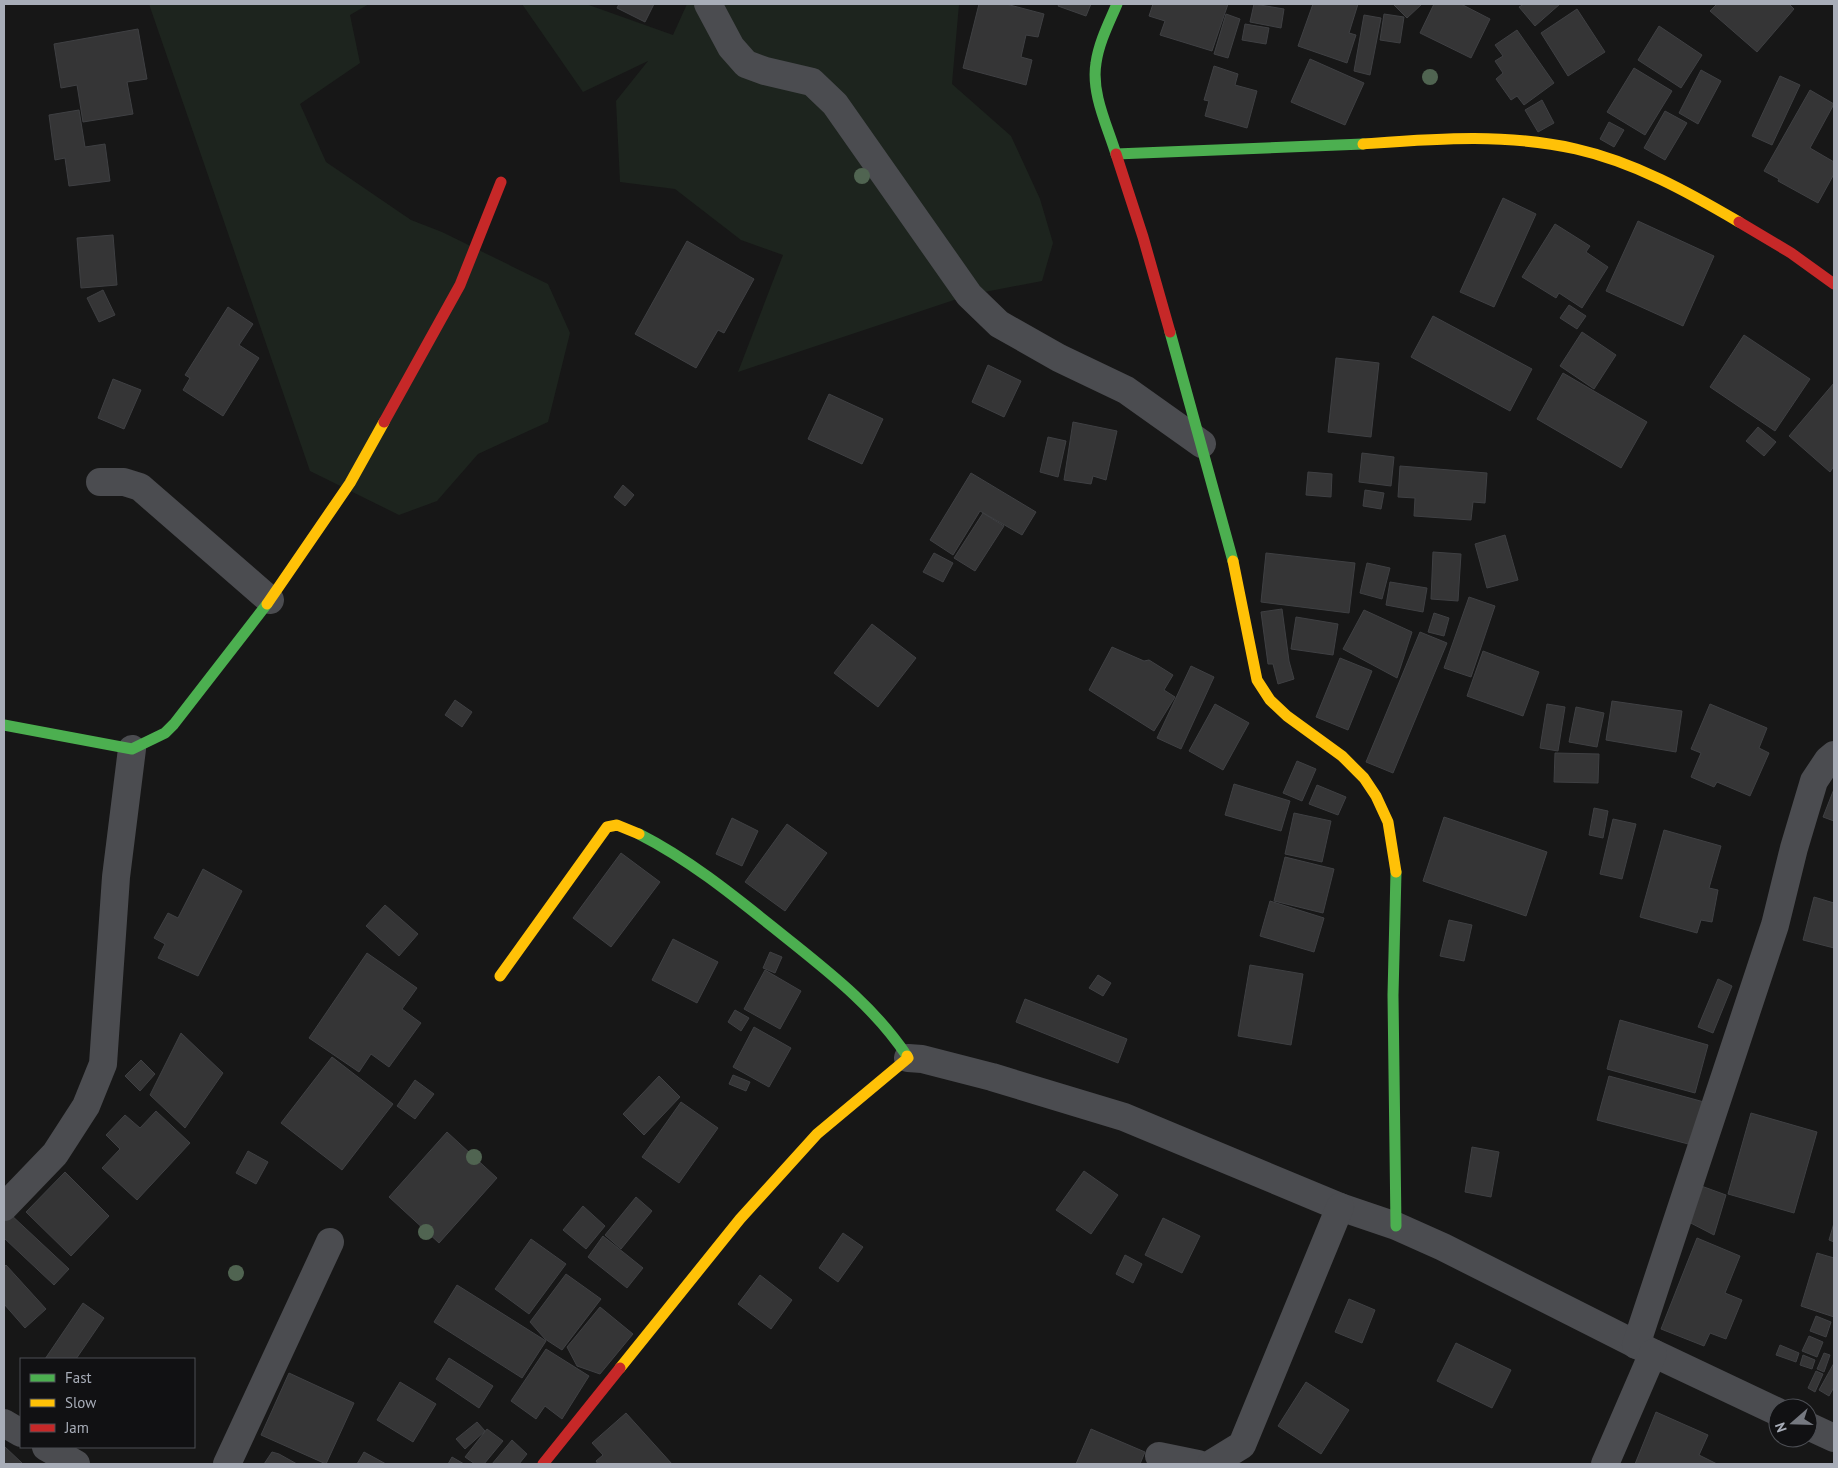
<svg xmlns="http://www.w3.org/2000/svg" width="1838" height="1468" font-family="'PT Sans',sans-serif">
<rect width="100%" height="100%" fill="#171717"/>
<g fill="#1d241e">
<polygon points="149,4 369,4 350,15 360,63 300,104 326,162 411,220 442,232 548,284 570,333 548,422 478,454 437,501 399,515 310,471"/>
<polygon points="522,4 586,4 673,35 687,4 959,4 952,84 1011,136 1040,199 1053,243 1042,281 969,295 738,372 783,255 741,240 675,189 620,182 616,101 648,61 583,92"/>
</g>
<g fill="#353536" stroke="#3f4043">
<polygon points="619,4 654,4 645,22 617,8"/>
<polygon points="979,4 1006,4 1044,14 1038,37 1026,35 1021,57 1032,60 1026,85 963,68"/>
<polygon points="1059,4 1091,4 1086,16 1058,6"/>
<polygon points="1153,4 1228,4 1212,51 1160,35 1165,21 1149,16"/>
<polygon points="1254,4 1284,9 1281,28 1250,22"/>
<polygon points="1313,4 1358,4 1349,33 1356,35 1347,63 1298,46"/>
<polygon points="1393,4 1422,4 1407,18"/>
<polygon points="1434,4 1461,4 1490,19 1471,58 1420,33"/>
<polygon points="1524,4 1560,4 1535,26 1519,7"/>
<polygon points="1717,4 1789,4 1794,9 1757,52 1710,11"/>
<polygon points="1577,9 1605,52 1568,76 1541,33"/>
<polygon points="1226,14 1240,19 1228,58 1214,54"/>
<polygon points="1384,14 1404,17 1400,43 1380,40"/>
<polygon points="1364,15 1381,18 1370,75 1354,71"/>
<polygon points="1245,24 1269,28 1266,44 1242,40"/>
<polygon points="1659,26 1702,55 1681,88 1638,60"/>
<polygon points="138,29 147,79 127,82 133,114 83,122 77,85 61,88 54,44"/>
<polygon points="1517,30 1554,83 1524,105 1517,96 1511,100 1496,79 1503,73 1495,61 1503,56 1495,45"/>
<polygon points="1310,59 1364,83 1345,125 1291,102"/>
<polygon points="1214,66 1238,74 1235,85 1257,91 1247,128 1205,116 1209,101 1204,100"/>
<polygon points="1634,68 1672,91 1645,135 1607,112"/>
<polygon points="1701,70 1721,81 1698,124 1679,113"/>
<polygon points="1780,76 1800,85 1772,145 1752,136"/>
<polygon points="1810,90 1834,104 1810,148 1834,162 1834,174 1818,203 1778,181 1779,179 1764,171"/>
<polygon points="1542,100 1554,123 1538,132 1525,110"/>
<polygon points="79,110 85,147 105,144 110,181 69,186 65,158 55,160 49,115"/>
<polygon points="1665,111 1687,123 1665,160 1644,148"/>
<polygon points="1609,122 1624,130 1614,147 1600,139"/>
<polygon points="1503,198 1536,214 1494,307 1460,292"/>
<polygon points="1638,221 1714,256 1683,326 1606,291"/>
<polygon points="1555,224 1590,246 1586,252 1608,267 1582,308 1559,293 1556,298 1522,277"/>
<polygon points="113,235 117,285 81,288 77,238"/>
<polygon points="687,241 754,279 724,333 718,330 696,368 635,334"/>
<polygon points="103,290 115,315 99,322 87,298"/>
<polygon points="1569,305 1586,316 1577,329 1560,318"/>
<polygon points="228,307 253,324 239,345 259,358 223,416 183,390 190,378 185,375"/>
<polygon points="1433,316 1532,369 1510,411 1411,357"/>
<polygon points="1582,332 1616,355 1594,389 1560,366"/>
<polygon points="1744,335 1810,379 1775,431 1710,387"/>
<polygon points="1336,358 1379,363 1371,437 1328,432"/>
<polygon points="988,365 1021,381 1004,417 972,402"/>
<polygon points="1563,373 1647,422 1621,468 1537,419"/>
<polygon points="113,379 141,390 124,429 98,418"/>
<polygon points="1834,383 1834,466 1830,472 1789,436"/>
<polygon points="829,394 883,419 862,464 808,439"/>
<polygon points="1073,422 1117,431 1106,480 1093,476 1091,484 1064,480"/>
<polygon points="1758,427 1776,442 1764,456 1746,441"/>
<polygon points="1048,437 1066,441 1058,477 1040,472"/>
<polygon points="1362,453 1394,457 1391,486 1359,482"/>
<polygon points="1400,466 1487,473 1485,503 1473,502 1471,520 1414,516 1415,498 1398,497"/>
<polygon points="1308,472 1332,474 1331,497 1306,495"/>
<polygon points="971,473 1036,512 1022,535 980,511 953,555 930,540"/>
<polygon points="623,485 634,495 625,506 614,497"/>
<polygon points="1365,490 1384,493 1381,509 1363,506"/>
<polygon points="983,513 1004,526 975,571 954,558"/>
<polygon points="1505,535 1518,580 1487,588 1475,544"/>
<polygon points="1433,552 1461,554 1458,601 1431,599"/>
<polygon points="934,553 953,563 943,582 923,572"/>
<polygon points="1266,553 1355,563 1349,613 1261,602"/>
<polygon points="1367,563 1390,568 1382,599 1360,593"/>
<polygon points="1390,582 1427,588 1423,612 1386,605"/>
<polygon points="1469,597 1495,606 1471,677 1444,668"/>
<polygon points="1282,609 1289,661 1294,679 1278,684 1273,664 1268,664 1261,612"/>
<polygon points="1364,610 1412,632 1397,678 1343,649"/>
<polygon points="1434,613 1449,618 1444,636 1428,632"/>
<polygon points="1296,617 1338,624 1333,655 1291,649"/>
<polygon points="872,624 916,658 878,707 834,673"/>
<polygon points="1420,632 1447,643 1393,773 1366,762"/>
<polygon points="1112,647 1144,661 1149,660 1173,675 1164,690 1175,697 1154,731 1089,690"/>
<polygon points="1483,651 1539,672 1523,716 1467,696"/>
<polygon points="1340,658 1372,671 1348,730 1316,717"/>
<polygon points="1191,666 1214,677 1181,749 1157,738"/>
<polygon points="455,700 472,712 462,727 445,715"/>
<polygon points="1612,701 1682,711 1676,752 1606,740"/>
<polygon points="1215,704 1249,723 1223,770 1189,751"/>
<polygon points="1547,704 1565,707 1558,751 1540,748"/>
<polygon points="1710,704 1767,728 1759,748 1769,753 1750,796 1717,782 1714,787 1691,777 1701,753 1691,749"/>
<polygon points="1576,707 1604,713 1597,747 1569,742"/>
<polygon points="1555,753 1599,754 1598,783 1554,782"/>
<polygon points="1297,761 1316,769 1302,801 1283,793"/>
<polygon points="1234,784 1290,801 1281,831 1225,815"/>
<polygon points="1317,785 1346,797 1338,815 1309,804"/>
<polygon points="1834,789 1834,821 1823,817"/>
<polygon points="1594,808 1608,811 1603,838 1589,835"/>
<polygon points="1294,813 1331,821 1322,862 1285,854"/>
<polygon points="1444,817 1547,852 1526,916 1423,881"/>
<polygon points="732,818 758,831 742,866 716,854"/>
<polygon points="1613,819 1636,824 1622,879 1600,874"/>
<polygon points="787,824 827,853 785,911 745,882"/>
<polygon points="1664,830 1721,846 1709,888 1718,890 1712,922 1701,920 1697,933 1640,917"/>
<polygon points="621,853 660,882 611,947 573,918"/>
<polygon points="1285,857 1334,869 1323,913 1274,901"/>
<polygon points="203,869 242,891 198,976 158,958 165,944 154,938 168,913 178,918"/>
<polygon points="1814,897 1834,903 1834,948 1803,940"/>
<polygon points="1270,901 1324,918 1314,952 1260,936"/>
<polygon points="385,905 418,934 399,956 366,926"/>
<polygon points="1449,920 1472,925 1464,961 1440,956"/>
<polygon points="673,939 718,962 697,1003 652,980"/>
<polygon points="770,952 782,957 775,973 763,968"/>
<polygon points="367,953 417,988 402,1009 421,1023 389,1067 371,1054 359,1072 309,1038"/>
<polygon points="1250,965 1303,974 1291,1045 1238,1036"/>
<polygon points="765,970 801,991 780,1029 744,1009"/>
<polygon points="1098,975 1111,983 1103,996 1089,988"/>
<polygon points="1718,979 1732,986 1713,1033 1698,1027"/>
<polygon points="1025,999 1127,1039 1118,1063 1016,1022"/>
<polygon points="735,1010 749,1018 741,1031 728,1022"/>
<polygon points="1620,1020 1708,1045 1695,1093 1607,1069"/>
<polygon points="754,1027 791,1048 769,1087 733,1067"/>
<polygon points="181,1033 223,1073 185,1128 150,1095"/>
<polygon points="332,1057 393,1104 342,1170 281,1123"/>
<polygon points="141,1060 155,1074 140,1091 125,1076"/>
<polygon points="733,1075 750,1082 746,1091 729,1084"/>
<polygon points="659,1076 680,1097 644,1135 623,1114"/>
<polygon points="1609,1076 1704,1102 1692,1145 1597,1120"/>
<polygon points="415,1080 434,1094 415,1119 397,1106"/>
<polygon points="681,1102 718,1128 679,1183 642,1157"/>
<polygon points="156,1111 190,1143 137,1200 102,1168 120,1149 106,1135 125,1115 140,1128"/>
<polygon points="1751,1113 1817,1132 1794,1213 1728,1194"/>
<polygon points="447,1132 497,1178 439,1243 389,1197"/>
<polygon points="1472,1147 1499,1152 1491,1197 1465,1192"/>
<polygon points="248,1151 268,1162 256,1184 236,1173"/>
<polygon points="1084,1171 1118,1195 1091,1234 1056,1210"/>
<polygon points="65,1172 109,1216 71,1256 26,1212"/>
<polygon points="1693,1183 1726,1195 1714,1235 1683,1219"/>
<polygon points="636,1197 652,1211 621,1249 605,1235"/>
<polygon points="583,1206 605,1226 586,1249 563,1230"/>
<polygon points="9,1213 69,1269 54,1285 4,1238 4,1219"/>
<polygon points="1163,1218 1200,1236 1182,1273 1145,1255"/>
<polygon points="1834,1223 1834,1242 1829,1240"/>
<polygon points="843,1233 863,1247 838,1282 819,1268"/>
<polygon points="603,1236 643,1268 627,1288 588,1257"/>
<polygon points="1697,1238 1740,1256 1725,1293 1742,1300 1726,1339 1710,1333 1704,1346 1661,1329"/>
<polygon points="531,1239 566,1264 529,1314 495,1289"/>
<polygon points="1817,1253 1834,1258 1834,1317 1801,1306"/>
<polygon points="1125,1255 1142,1264 1133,1283 1116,1274"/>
<polygon points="6,1265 46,1309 25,1328 4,1304 4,1267"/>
<polygon points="566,1274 601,1299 562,1350 545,1339 530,1322"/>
<polygon points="760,1275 792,1300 771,1329 738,1304"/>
<polygon points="457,1285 546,1341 522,1378 434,1322"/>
<polygon points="1349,1299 1375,1310 1362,1343 1335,1332"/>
<polygon points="83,1303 104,1318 76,1359 45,1359"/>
<polygon points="600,1307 633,1334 600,1374 577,1366 567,1347"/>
<polygon points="1816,1316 1831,1322 1826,1337 1810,1331"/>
<polygon points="1809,1336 1823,1342 1817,1357 1802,1351"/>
<polygon points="1456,1343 1511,1370 1492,1408 1437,1381"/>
<polygon points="1780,1345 1799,1353 1796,1362 1776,1355"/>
<polygon points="546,1349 589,1376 562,1419 545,1406 536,1419 511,1401"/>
<polygon points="1824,1353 1830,1355 1824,1372 1817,1369"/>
<polygon points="1803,1355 1815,1360 1812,1369 1800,1365"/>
<polygon points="449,1358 493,1386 479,1408 436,1379"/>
<polygon points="1834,1363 1834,1387 1829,1396 1819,1390"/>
<polygon points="1816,1371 1823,1374 1815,1392 1808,1388"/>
<polygon points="289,1373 354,1403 326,1464 261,1435"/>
<polygon points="400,1382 436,1404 413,1442 377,1420"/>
<polygon points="1306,1382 1349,1410 1321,1454 1278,1426"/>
<polygon points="1656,1412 1708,1435 1699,1455 1717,1464 1635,1464"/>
<polygon points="626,1413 672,1464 598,1464 596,1461 603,1455 592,1443"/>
<polygon points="477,1422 485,1431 465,1449 456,1439"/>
<polygon points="487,1429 503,1441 484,1464 475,1464 465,1457"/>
<polygon points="1091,1429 1145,1452 1140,1464 1076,1464"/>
<polygon points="512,1440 527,1454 519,1464 492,1464"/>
<polygon points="4,1446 23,1464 4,1464"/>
<polygon points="272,1452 279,1454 297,1464 264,1464"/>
<polygon points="364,1452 386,1464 357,1464"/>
<polygon points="452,1457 464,1464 448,1464"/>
</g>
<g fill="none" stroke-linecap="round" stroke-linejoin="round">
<g stroke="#4b4c50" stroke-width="28">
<polyline points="708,4 731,47 746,64 765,71 812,82 835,104 969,295 999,324 1059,358 1126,390 1202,444"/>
<polyline points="100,482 124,482 140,487 270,600"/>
<polyline points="908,1058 922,1059 992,1077 1124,1117 1340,1207 1396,1226 1443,1247 1653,1353 1778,1412"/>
<polyline points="4,1207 55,1154 86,1106 103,1064 116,877 132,749"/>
<polyline points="1636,1345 1775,925 1794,848 1814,781 1828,760 1834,755"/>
<polyline points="4,1423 21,1433"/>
<polyline points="1808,1426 1834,1438"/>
<polyline points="46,1447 76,1464"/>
<polyline points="1159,1456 1198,1464"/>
<polyline points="227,1464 330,1242"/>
<polyline points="1211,1464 1242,1445 1340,1207"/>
<polyline points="1605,1464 1653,1353"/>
</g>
<g stroke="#4caf50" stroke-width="11">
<path d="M1117,4c-8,19 -18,38 -21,59 -5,30 11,62 20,91l247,-10"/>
<polyline points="1170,332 1233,561"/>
<polyline points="4,725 132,749 165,733 174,724 267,604"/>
<path d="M639,834c51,26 95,62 140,98 47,38 94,73 128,124"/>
<polyline points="1396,872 1393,995 1396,1226"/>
</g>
<g stroke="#ffc107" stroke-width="11">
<path d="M1363,144c71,-5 143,-11 213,5 58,13 112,43 163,73"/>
<polyline points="1233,561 1257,680 1270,700 1287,716 1342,756 1364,778 1376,796 1388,822 1396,872"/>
<polyline points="267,604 350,483 384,422"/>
<polyline points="500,976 607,827 617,825 639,834"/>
<polyline points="620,1368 740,1219 817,1134 908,1058 907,1056"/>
</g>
<g stroke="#c62828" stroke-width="11">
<polyline points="1116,154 1143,237 1170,332"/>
<polyline points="1739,222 1791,253 1834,284"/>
<polyline points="384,422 460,285 501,182"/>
<polyline points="543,1464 620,1368"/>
</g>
</g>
<g fill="#506451">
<circle cx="1430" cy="77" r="8"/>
<circle cx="862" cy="176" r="8"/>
<circle cx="474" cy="1157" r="8"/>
<circle cx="426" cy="1232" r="8"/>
<circle cx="236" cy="1273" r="8"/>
</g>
<rect width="1838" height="1468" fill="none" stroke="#a8adb8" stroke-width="10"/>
<rect x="20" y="1358" width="175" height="90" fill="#111113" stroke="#4d4f55"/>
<rect x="30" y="1374" width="25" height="8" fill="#4caf50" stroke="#4d4f55"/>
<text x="65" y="1383" font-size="15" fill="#a8adb8">Fast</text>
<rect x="30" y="1399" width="25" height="8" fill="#ffc107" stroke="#4d4f55"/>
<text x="65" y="1408" font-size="15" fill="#a8adb8">Slow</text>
<rect x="30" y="1424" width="25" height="8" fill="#c62828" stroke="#4d4f55"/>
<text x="65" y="1433" font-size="15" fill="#a8adb8">Jam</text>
<g transform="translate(1793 1423) rotate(250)"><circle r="24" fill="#111113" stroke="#4d4f55"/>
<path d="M0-4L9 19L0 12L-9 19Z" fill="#757880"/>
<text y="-8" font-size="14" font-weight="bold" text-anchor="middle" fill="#a8adb8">N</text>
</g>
</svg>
